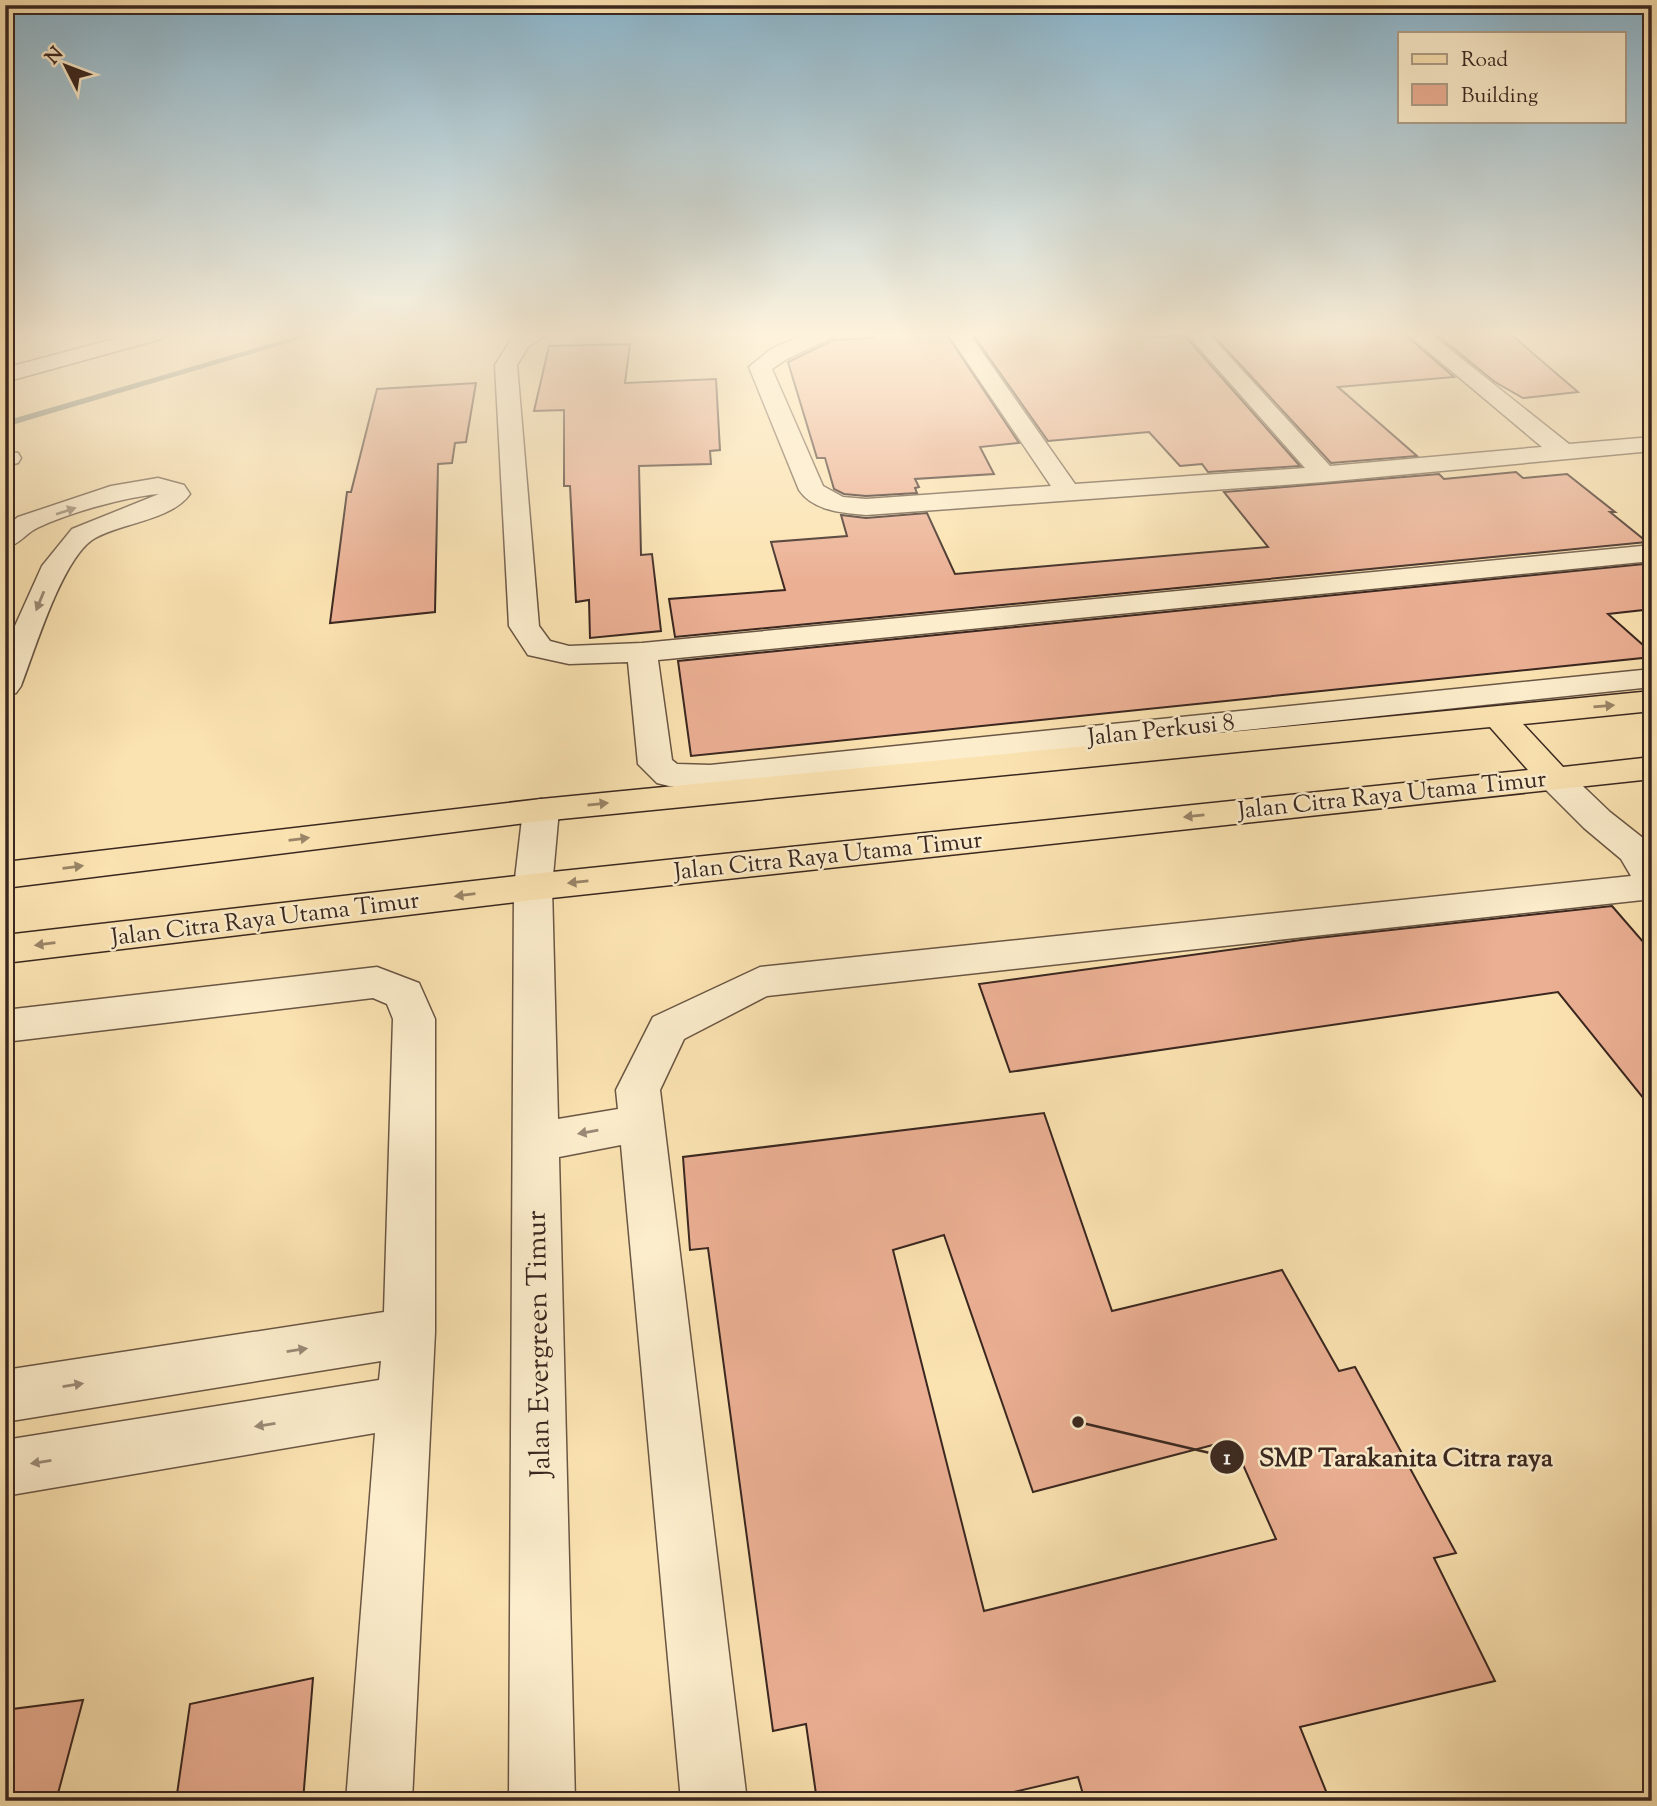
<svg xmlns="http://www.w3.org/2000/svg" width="1657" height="1806" font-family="'Sorts Mill Goudy',serif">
<rect width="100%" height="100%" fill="#fbe3b1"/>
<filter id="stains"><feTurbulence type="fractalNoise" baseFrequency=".00286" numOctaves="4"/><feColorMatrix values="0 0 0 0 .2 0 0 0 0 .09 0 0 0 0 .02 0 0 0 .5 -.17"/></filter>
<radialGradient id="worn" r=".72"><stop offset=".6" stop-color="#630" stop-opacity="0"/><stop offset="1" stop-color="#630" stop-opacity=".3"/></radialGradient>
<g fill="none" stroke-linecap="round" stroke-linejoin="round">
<polygon fill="#778276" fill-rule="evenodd" points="311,332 325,332 5,427 5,421"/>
</g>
<g fill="#ebaf93" stroke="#3a2720" stroke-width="2" fill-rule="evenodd">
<polygon points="870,332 945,332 1019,443 980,447 994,474 915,479 919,487 915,488 917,493 866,496 844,494 834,489 825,458 817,458 788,362 833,340 873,338"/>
<polygon points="971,332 1142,332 1147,338 1184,335 1300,466 1208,472 1202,464 1180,466 1149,432 1048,441"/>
<polygon points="1402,332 1454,377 1338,387 1417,456 1331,463 1211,333"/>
<polygon points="1433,332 1508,332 1578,392 1523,398 1495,382"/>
<polygon points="630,344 625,383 716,379 720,450 710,451 711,464 639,466 641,555 652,554 661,631 590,638 589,600 576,602 570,486 564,486 564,410 534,411 549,346"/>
<polygon points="476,383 466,442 455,443 452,463 438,464 435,612 330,623 347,492 351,492 377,389"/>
<polygon points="1516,472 1523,478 1567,474 1615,512 1610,512 1647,542 675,637 669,599 785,590 771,542 847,536 841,515 866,518 927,513 955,574 1268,547 1224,492 1439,474 1444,479"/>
<polygon points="1644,564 1652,571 1652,609 1608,614 1652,653 1652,657 691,756 678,661"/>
<polygon points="1612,906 1652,952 1652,1109 1558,992 1010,1072 979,984 1308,939"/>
<path d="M1044,1113l68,198 170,-41 57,101 16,-4 101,186 -22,5 61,123 -195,46 30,74h-245l-7,-24 -103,24h-158l-11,-77 -33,7 -65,-483 -18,2 -7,-93zM944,1235l89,257 199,-52 44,99 -292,72 -91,-361z"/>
<polygon points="313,1678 303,1801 176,1801 190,1704"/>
<polygon points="83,1700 56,1801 5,1801 5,1710"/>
</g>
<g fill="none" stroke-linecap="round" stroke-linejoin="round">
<defs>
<g id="minor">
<polygon points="140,332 163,332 165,335 161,339 5,382 5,368"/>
<polygon points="524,332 551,332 528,347 517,365 539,626 550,641 569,646 642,643 1652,545 1652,561 658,660 672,760 677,764 710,765 1652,669 1652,687 710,787 669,786 657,783 638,764 628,662 569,664 528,655 509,626 495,365 512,338"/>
<path d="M810,332h28l-3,4 -48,23 -15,10 51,117 20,11 23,2 185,-13 -104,-154h21l107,152 230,-16 -120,-136h22l123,134 212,-19 -137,-115h23l141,112 83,-7v14l-328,31 -458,33c-23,-2 -53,-4 -67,-25l-50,-123 22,-18z"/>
<polygon points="1631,332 1652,332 1652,344 1634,336"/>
<polygon points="5,451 18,453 21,458 18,463 5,466"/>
<path d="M158,478l26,7 6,9c-19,27 -72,29 -98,46 -31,22 -57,110 -71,146l-5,7 -11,2v-47l37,-82 30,-37 87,-35c-35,3 -91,19 -122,34 -12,6 -18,17 -32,20v-21l13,-10 93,-31z"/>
<polygon points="1553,766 1565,769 1610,812 1648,842 1652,848 1652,899 767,996 684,1039 660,1090 747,1801 681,1801 621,1145 559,1157 575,1801 509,1801 514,887 523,810 528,802 541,799 554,802 559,810 552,887 558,1119 618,1109 616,1090 653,1017 760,967 1631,876 1621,859 1584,828 1541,785 1536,777 1541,769"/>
<polygon points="377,967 419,983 435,1019 435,1332 412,1801 346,1801 375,1433 5,1496 5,1440 379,1380 381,1361 5,1422 5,1370 384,1312 393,1019 387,1004 373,998 5,1042 5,1010"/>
</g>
<polygon id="major" points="1652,691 1652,711 1523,724 1563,767 1652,757 1652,779 533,900 5,963 5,935 533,874 1528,770 1490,727 541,821 5,888 5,862 541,799"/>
</defs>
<use href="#minor" stroke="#6a5644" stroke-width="3"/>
<use href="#major" stroke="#3a2720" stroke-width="3"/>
<use href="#minor" fill="#fcedcc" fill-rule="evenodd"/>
<use href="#major" fill="#fbe3b1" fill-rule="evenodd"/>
</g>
<defs><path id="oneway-solid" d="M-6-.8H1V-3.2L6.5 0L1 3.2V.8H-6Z" transform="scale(1.75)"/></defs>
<g fill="#9b8a76">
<use href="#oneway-solid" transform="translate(66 511) rotate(-18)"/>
<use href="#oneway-solid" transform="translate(40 601) rotate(112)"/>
<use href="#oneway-solid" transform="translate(588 1132) rotate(170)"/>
<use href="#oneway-solid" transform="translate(297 1350) rotate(-9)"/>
<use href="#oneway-solid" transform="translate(73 1385) rotate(-9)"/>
<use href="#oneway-solid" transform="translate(265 1425) rotate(171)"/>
<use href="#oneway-solid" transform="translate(41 1462) rotate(171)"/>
</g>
<g fill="#9a8568">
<use href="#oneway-solid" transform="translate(1604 706) rotate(-5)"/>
<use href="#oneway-solid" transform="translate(598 804) rotate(-6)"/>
<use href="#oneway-solid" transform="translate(1194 816) rotate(174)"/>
<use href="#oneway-solid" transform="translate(299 839) rotate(-7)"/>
<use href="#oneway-solid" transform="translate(73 867) rotate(-7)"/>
<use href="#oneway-solid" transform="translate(578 882) rotate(174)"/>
<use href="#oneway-solid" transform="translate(465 895) rotate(173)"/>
<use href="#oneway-solid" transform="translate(45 944) rotate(173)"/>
</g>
<linearGradient id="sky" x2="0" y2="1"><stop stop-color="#8bb8d1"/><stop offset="0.57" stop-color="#fdf2dc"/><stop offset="1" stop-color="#fdf2dc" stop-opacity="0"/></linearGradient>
<rect width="1657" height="585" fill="url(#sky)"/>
<g text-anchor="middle" stroke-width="5" stroke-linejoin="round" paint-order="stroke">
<g font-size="24" fill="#3a2720" stroke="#fcedcc">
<text transform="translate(1161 729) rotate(-6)" y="8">Jalan Perkusi 8</text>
<text transform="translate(1392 794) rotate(-6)" y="8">Jalan Citra Raya Utama Timur</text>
<text transform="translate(828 855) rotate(-6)" y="8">Jalan Citra Raya Utama Timur</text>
<text transform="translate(265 918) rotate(-7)" y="8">Jalan Citra Raya Utama Timur</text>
</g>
<g font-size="28" fill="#3a2720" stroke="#fcedcc">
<text transform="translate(537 1344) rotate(-91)" y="10">Jalan Evergreen Timur</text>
</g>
</g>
<path fill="none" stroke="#3a2720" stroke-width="2.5" d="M1078 1422L1227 1457"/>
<g fill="#3a2720" stroke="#fcedcc" stroke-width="2.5">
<circle cx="1078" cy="1422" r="7"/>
<circle cx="1227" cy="1457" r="18"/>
</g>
<g font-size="21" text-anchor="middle" font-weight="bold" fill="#fff">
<text x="1227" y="1464">1</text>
</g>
<g font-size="26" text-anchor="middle" font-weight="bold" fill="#3a2720" stroke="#fcedcc" stroke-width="5" stroke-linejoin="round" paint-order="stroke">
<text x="1406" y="1466">SMP Tarakanita Citra raya</text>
</g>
<rect width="1657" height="1806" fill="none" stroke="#fbe3b1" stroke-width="28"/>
<rect x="7" y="7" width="1643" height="1792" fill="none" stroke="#3a2720" stroke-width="3.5"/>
<rect x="14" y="14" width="1629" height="1778" fill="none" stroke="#3a2720" stroke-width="2"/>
<rect x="1398" y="32" width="228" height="91" fill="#fcedcc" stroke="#ae9e87" stroke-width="2"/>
<rect x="1412" y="54" width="35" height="10" fill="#fbe3b1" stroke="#ae9e87" stroke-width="2"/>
<text x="1461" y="66" font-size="21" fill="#3a2720">Road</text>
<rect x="1412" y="84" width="35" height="21" fill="#ebaf93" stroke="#ae9e87" stroke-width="2"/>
<text x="1461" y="102" font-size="21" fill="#3a2720">Building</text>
<g transform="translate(66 66) rotate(312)" stroke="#fcedcc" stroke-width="5" paint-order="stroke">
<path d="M0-5L12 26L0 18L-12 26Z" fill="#3a2720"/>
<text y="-10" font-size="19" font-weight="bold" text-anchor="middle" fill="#3a2720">N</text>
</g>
<rect width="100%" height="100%" filter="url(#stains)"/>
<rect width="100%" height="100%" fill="url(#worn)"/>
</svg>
